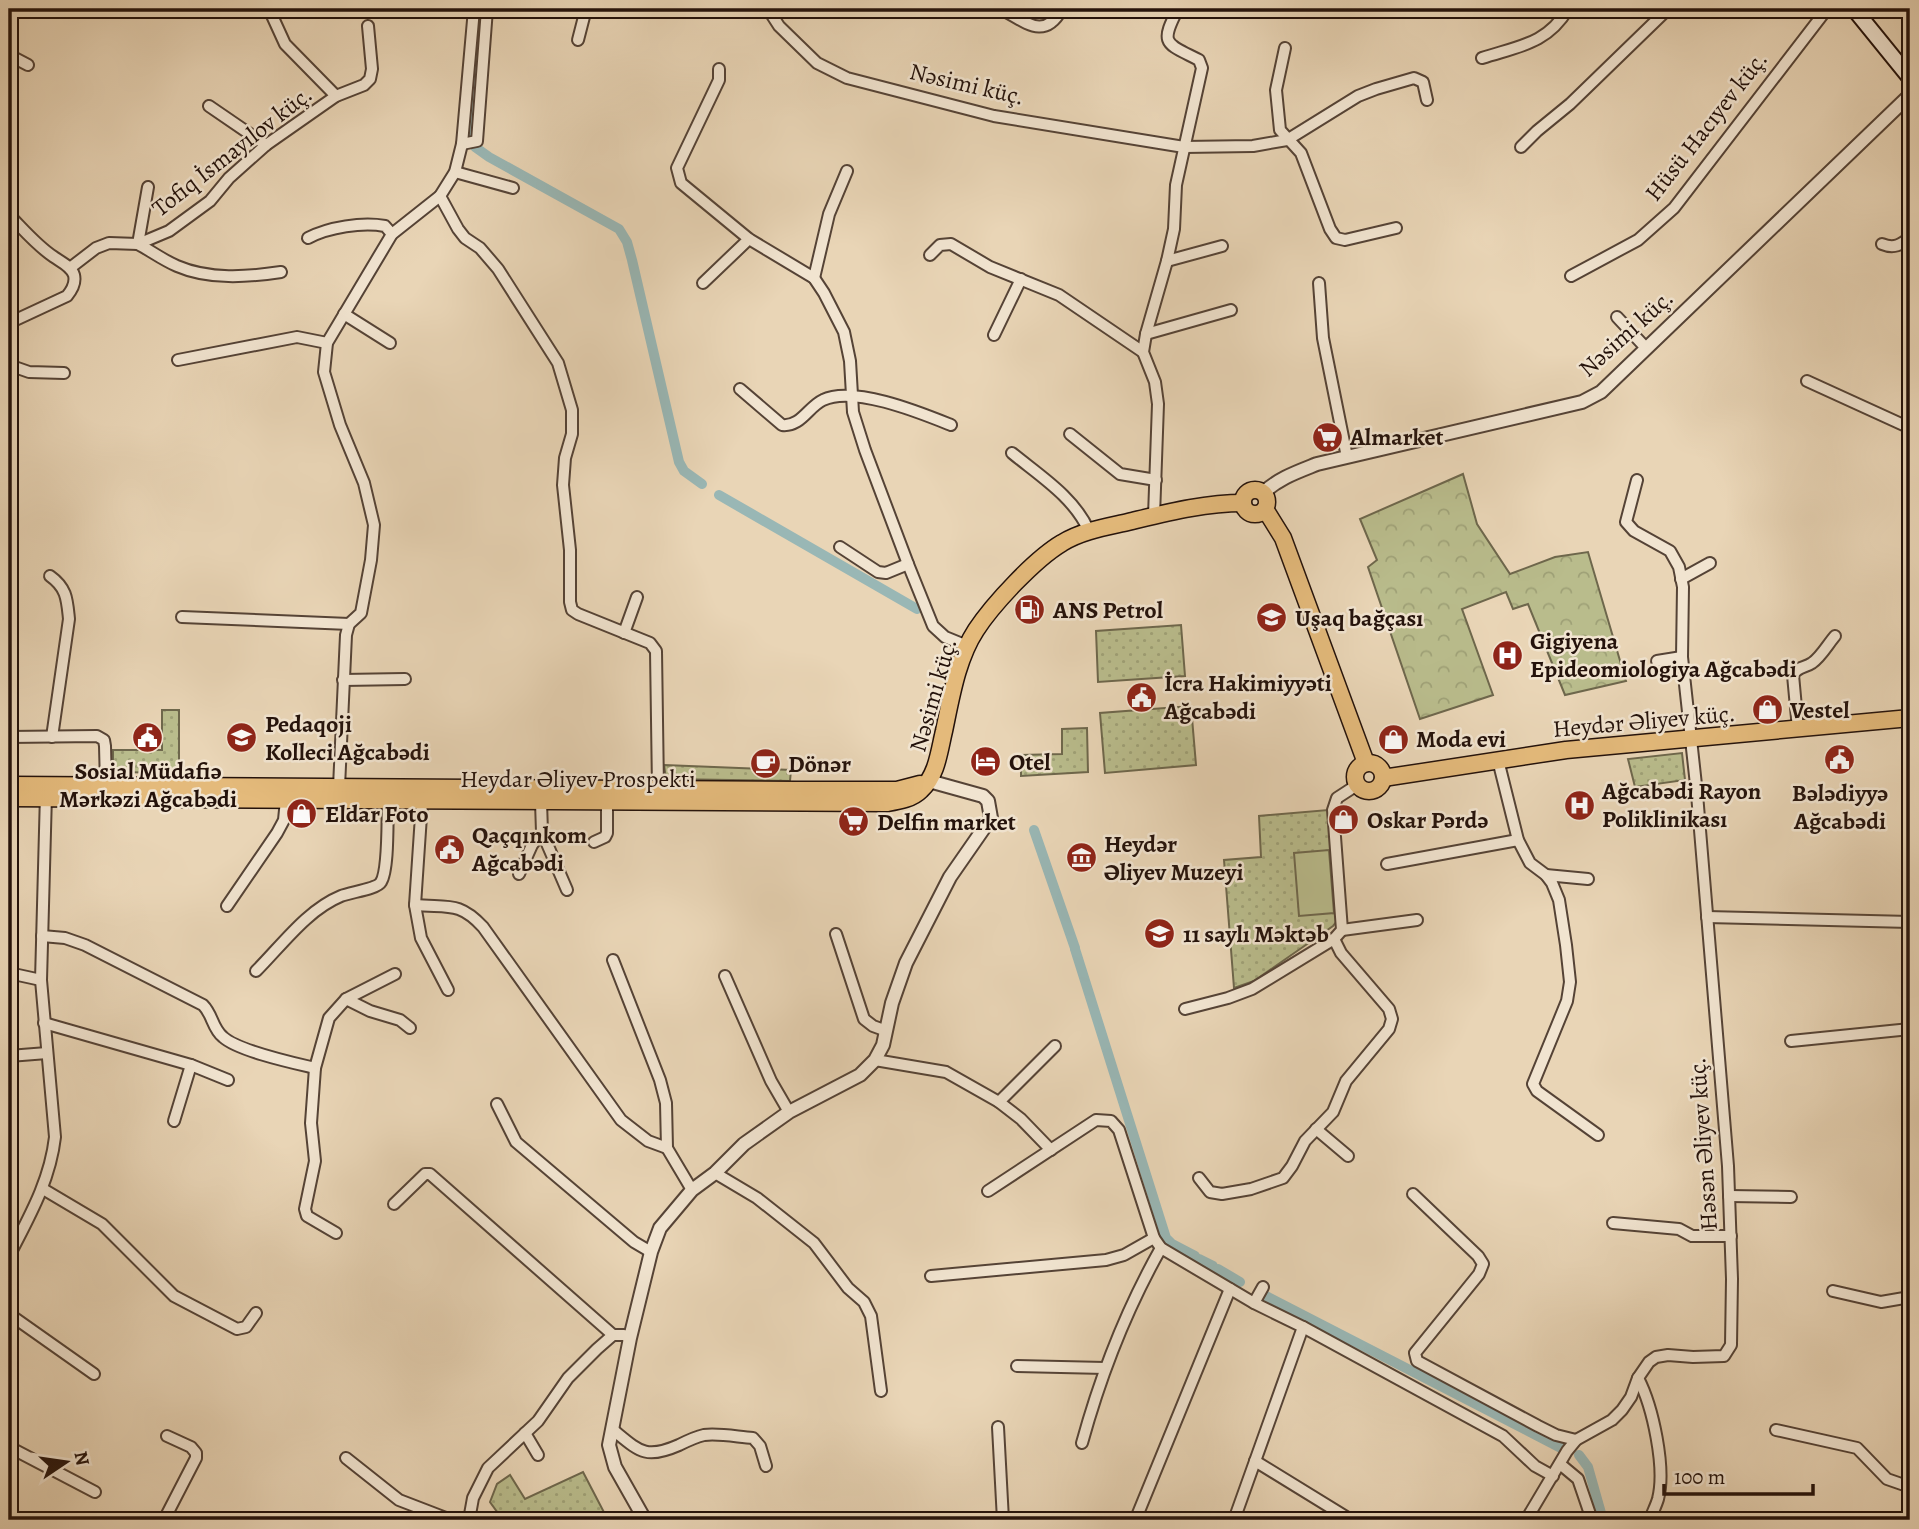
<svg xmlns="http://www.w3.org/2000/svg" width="1919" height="1529" font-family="Alegreya,serif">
<defs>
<pattern id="grass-dots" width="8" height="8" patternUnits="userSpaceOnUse" patternTransform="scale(1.75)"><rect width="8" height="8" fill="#b9bc8c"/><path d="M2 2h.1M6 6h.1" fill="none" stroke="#9fa177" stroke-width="1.8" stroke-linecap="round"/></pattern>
<pattern id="forest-crowns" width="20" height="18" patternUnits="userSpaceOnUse" patternTransform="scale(1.75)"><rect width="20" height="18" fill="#b9bc8c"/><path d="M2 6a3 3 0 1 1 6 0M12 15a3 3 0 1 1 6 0" fill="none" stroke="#9fa177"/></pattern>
</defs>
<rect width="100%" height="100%" fill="#e9d5b6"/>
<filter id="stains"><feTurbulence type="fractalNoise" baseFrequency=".00286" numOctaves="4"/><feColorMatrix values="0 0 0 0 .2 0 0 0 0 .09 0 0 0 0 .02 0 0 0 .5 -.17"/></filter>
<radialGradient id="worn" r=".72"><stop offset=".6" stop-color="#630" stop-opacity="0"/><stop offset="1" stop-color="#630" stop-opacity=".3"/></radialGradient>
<g fill="url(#grass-dots)" stroke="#6e674c" stroke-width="2">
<polygon points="1181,625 1185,676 1098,682 1096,631"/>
<polygon points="1191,706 1196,765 1105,773 1100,713"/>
<polygon points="162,710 179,710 179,773 113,772 113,750 162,750"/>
<polygon points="1087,728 1088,772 1021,776 1021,755 1062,754 1062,729"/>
<polygon points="1682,753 1685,780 1635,787 1628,759"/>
<polygon points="664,765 791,770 790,781 666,779"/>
<polygon points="1328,810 1338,920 1333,926 1254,981 1234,988 1224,860 1261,857 1259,816"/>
<polygon points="583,1472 608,1520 503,1520 490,1502 497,1484 510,1475 525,1499"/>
</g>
<polygon fill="url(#forest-crowns)" stroke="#6e674c" stroke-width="2" points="1463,474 1477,524 1510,574 1555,557 1588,552 1626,681 1565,695 1528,604 1513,609 1506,592 1462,609 1493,695 1420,719 1368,567 1377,560 1360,519"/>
<polygon fill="#b9bc8c" stroke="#6e674c" stroke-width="2" points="1329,850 1334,913 1299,916 1294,853"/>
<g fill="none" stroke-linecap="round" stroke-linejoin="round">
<g stroke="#99b7b5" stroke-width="10">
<polyline points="472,136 482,9"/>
<polyline points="475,147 489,157 619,229 627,242 632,260 679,462 684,471 702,484"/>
<polyline points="719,495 917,609"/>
<polyline points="1034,830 1075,948"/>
<polyline points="1075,949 1166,1238 1172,1244 1195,1256"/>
<polyline points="1199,1259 1213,1266"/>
<polyline points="1218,1269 1240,1282"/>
<polyline points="1264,1295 1561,1448"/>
<polyline points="1579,1455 1588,1467 1603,1520"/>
</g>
<defs>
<g id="minor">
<polyline points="269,9 285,44 336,96"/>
<polyline points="768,9 779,26 817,63 847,78 994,116 1184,147 1253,146 1287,140 1358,96 1376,89 1414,78 1423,82 1427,100"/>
<path d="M1001,9c25,13 43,32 61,0"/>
<polyline points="578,40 586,9"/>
<polyline points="1285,48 1276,90 1280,130 1301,153 1330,229 1336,238 1345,240 1396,228"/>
<polyline points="9,55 28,65"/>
<path d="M1482,58c37,-12 65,-14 86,-49"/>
<polyline points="719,69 719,80 677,168 681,183 749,239 814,278 824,293 844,332 850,361 853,412 865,450 908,564 933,626 945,637 967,646"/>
<polyline points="209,106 266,145"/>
<polyline points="462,144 477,141 487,9"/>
<polyline points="1521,147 1537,131 1570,104 1668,9"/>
<polyline points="455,172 513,188"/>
<path d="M148,187l-10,57c13,7 25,16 39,22 32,14 71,11 104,6"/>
<polyline points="440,196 458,229 465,238 480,248 498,269 558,363 572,410 572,434 565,458 563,485 570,550 570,602 572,610 578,614 650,643 656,651 658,788"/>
<path d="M9,215c14,14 28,31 45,42 7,5 17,9 20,18 2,8 -2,15 -7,21l-58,27"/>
<path d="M308,238c21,-11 54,-16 77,-12l7,8"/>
<path d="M1882,244c12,5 19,1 28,-7"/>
<polyline points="930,255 940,245 951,244 990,267 1059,295 1143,352"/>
<polyline points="1167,261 1222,246"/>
<polyline points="70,268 96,248 109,243 138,244 169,231 210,201 229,178 266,145 336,96 364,85 370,79 372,69 368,26"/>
<polyline points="1571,276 1638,240 1674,208 1827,9"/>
<polyline points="814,278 829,214 847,171"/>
<polyline points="703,283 749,239"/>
<polyline points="1319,283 1323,338 1347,457"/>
<polyline points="344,314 390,343"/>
<polyline points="1617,317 1646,348"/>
<polyline points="1146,334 1231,310"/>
<polyline points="994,335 1021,279"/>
<polyline points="178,360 297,337 327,343"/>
<polyline points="9,365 29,372 64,373"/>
<polyline points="1807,381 1910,428"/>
<path d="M740,389l42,36c19,2 26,-18 41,-25 30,-15 98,13 128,25"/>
<polyline points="1070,434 1120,474 1156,480"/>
<path d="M1012,453c28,23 62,44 77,78"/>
<path d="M1154,516l4,-112 -3,-22 -12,-30 3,-18 21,-73 7,-32 2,-44 26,-117 -3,-8c-33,-17 -40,-15 -21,-51"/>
<polyline points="840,547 878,572 886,573 908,564"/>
<polyline points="9,558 11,558"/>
<path d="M50,576c17,12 17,24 19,43l-17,118"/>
<polyline points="1681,579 1710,563"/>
<polyline points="182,617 349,624"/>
<polyline points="624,633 637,597"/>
<polyline points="1657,661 1682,657"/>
<polyline points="343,680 405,679"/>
<path d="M1798,729l-5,-54c5,-9 12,-7 19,-12 9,-6 16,-19 23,-27"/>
<polyline points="9,737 97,736 104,740 105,746 106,785"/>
<polyline points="1498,760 1518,840 1530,863 1546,875 1552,883 1559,900 1566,945 1570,982 1567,1001 1533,1084 1537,1091 1598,1135"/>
<polyline points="339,787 346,635 349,624 361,613 371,560 374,525 364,483 340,425 324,372 327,343 392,234 440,196 455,172 462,144 474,9"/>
<polyline points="422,801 415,905 421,938 448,990"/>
<polyline points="541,802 542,832 567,890"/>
<polyline points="594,842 605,837 607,833 607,802"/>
<polyline points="1387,864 1518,840"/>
<polyline points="519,874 532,845 542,832"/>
<polyline points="1546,875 1588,879"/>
<path d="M415,905c33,3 44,-4 68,22l138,193 27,21 19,7"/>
<polyline points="227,906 277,833 284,820 286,800"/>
<polyline points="1707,917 1910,922"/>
<polyline points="1342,930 1417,920"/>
<polyline points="836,934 864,1019 873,1026 884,1030"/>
<path d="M42,936l23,2 20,7 118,60c10,10 9,23 20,32 15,14 71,26 92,31"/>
<polyline points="613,960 660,1080 666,1103 667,1148 692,1190"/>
<path d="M256,971c26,-26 51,-61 85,-75 10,-4 36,-7 40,-14 8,-13 6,-63 7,-81"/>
<polyline points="9,973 41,980"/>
<polyline points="725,976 771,1081 789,1112"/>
<polyline points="346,999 370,1011 400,1020 410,1028"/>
<polyline points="1185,1009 1228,998 1252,989 1334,939 1342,930 1333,810 1337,798 1357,785"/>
<polyline points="44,1023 191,1065 228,1080"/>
<polyline points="1791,1041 1910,1029"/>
<polyline points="9,1056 47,1053"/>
<polyline points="875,1060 946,1072 999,1102 1021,1119 1051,1150"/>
<polyline points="999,1102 1055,1046"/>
<polyline points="497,1104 516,1142 634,1242 651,1252"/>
<polyline points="174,1121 191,1065"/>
<polyline points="1316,1129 1348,1156"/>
<polyline points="715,1173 757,1198 814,1243 848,1288 864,1302 871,1316 881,1391"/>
<polyline points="1199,1178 1210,1192 1222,1194 1251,1189 1283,1178 1292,1166 1305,1141 1333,1112 1346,1081 1389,1029 1392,1019 1389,1009 1341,953 1334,939"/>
<polyline points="43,1189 102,1224 174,1296 237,1329 246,1327 256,1313"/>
<polyline points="988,1191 1096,1120 1111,1121 1119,1130 1154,1238 1161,1248 1254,1303 1303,1327 1234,1520"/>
<polyline points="1413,1194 1478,1256 1483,1264 1479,1274 1415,1353 1417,1361 1538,1426 1556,1435 1576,1440"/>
<polyline points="1729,1196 1791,1197"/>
<polyline points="394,1204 425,1174 430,1174 613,1335"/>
<polyline points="1613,1223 1679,1229 1692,1236 1731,1236"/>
<polyline points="336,1233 307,1216 305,1209 315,1161 311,1123 315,1068 329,1018 346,999 395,974"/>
<path d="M9,1256c20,-39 41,-75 46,-119l-14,-157 5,-186"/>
<polyline points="931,1276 1106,1260 1124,1255 1154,1238"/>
<polyline points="1833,1291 1881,1302 1910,1297"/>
<polyline points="1254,1303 1263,1287"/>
<polyline points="9,1314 94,1374"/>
<polyline points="1303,1327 1503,1436 1535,1466 1553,1476"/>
<polyline points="1017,1366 1105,1368"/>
<path d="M1638,1378c15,29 28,90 20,121 -2,7 -6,14 -8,21"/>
<polyline points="998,1427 1003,1520"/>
<path d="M612,1429c27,22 33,31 67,16 8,-4 16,-8 25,-10 15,-2 34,2 49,3l7,8 6,20"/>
<polyline points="1776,1430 1857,1448 1887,1479 1910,1487"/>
<polyline points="525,1433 538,1455"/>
<path d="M1082,1443c19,-69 44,-133 79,-195"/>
<polyline points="9,1447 95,1492"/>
<polyline points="346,1458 399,1500 451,1520"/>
<polyline points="1255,1461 1351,1520"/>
<polyline points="1560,1464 1578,1479 1592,1520"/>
<polyline points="1137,1516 1230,1289"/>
<polyline points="164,1520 196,1458 196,1453 191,1447 167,1436"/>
<polyline points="469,1520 473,1498 488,1468 538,1421 568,1378 597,1349 613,1335 624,1335 630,1338"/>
<polyline points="1526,1520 1567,1451 1576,1440 1612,1420 1622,1410 1631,1397 1638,1378 1649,1362 1656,1357 1668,1355 1693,1357 1724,1356 1731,1345 1732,1279 1728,1166 1697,794 1682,657 1683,587 1679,567 1670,551 1634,531 1626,522 1637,480"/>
</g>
<g id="tertiary">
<path d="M1263,493c16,-15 34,-21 54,-29l265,-62 19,-10 309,-297"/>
<polyline points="645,1520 615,1467 609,1445 630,1338 651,1252 660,1228 692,1190 715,1173 744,1144 789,1112 860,1075 875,1060 883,1045 892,1003 906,963 950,877 991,818 988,801 983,796 929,781"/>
</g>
<polyline id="secondary" points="1854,9 1910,78"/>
<g id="primary">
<circle cx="1255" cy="502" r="12"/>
<polyline points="1265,509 1283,538 1366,763"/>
<circle cx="1369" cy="777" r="14"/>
<polyline points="1383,778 1566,750 1910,718"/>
<polyline points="9,785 796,790 897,790 920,784"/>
<path d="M9,798l878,5c12,-2 25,-4 34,-13 16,-15 18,-38 23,-59 7,-33 13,-72 32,-101 17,-26 59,-71 86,-87 19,-12 44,-16 66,-21 38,-9 76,-19 115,-19"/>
</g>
</defs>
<use href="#minor" stroke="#554336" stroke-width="14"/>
<use href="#tertiary" stroke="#554336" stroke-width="16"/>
<use href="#secondary" stroke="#24120b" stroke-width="18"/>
<use href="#primary" stroke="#24120b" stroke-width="19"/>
<use href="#minor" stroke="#f1e4d0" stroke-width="10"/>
<use href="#tertiary" stroke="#f1e4d0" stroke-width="12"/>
<use href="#secondary" stroke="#f1e4d0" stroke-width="14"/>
<use href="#primary" stroke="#e4ba7b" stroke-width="16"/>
</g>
<defs>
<symbol id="supermarket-disc" viewBox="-11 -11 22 22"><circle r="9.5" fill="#8f2418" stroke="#f1e4d0"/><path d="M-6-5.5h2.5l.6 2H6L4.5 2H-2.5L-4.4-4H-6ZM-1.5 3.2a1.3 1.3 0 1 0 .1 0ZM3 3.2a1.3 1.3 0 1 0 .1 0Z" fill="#fff"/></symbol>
<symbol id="fuel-disc" viewBox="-11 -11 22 22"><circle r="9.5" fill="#8f2418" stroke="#f1e4d0"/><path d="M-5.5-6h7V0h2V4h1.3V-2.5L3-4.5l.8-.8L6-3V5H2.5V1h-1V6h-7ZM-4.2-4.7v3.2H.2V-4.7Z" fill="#fff"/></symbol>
<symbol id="school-disc" viewBox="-11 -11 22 22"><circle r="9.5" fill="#8f2418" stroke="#f1e4d0"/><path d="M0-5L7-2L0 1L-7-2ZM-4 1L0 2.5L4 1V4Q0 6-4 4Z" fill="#fff"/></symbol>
<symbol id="hospital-disc" viewBox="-11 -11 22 22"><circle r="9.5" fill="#8f2418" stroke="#f1e4d0"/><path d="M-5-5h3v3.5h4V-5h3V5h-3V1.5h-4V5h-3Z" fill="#fff"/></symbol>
<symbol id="civic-disc" viewBox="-11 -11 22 22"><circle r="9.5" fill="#8f2418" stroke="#f1e4d0"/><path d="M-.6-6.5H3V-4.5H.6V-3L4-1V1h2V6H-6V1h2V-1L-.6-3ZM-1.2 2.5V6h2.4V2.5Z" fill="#fff"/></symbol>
<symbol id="shop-disc" viewBox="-11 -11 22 22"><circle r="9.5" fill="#8f2418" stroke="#f1e4d0"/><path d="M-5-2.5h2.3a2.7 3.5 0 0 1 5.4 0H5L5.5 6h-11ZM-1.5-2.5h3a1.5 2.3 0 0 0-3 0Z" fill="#fff"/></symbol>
<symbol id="university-disc" viewBox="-11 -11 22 22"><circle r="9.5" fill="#8f2418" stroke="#f1e4d0"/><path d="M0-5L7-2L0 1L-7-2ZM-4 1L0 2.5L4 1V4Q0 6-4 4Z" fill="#fff"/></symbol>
<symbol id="hotel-disc" viewBox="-11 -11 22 22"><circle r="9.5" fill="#8f2418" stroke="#f1e4d0"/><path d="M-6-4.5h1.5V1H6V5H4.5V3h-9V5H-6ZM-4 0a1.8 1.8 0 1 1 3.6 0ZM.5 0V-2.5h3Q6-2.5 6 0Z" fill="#fff"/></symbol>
<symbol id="cafe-disc" viewBox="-11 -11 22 22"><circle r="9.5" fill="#8f2418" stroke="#f1e4d0"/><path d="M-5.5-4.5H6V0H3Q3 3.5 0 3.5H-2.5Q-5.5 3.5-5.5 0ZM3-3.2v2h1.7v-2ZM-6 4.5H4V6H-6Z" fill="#fff"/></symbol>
<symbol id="museum-disc" viewBox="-11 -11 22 22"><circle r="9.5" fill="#8f2418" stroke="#f1e4d0"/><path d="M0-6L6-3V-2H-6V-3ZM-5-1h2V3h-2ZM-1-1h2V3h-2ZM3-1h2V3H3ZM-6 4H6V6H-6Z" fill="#fff"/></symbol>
</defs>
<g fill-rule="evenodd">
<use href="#supermarket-disc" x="1310" y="420" width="35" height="35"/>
<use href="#fuel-disc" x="1012" y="592" width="35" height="35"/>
<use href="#school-disc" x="1254" y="600" width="35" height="35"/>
<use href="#hospital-disc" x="1490" y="638" width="35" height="35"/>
<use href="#civic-disc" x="1124" y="680" width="35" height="35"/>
<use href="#shop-disc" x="1750" y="692" width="35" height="35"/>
<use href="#civic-disc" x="130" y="720" width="35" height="35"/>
<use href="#university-disc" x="224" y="720" width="35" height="35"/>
<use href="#shop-disc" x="1376" y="722" width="35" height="35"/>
<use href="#civic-disc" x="1822" y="742" width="35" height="35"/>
<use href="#hotel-disc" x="968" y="744" width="35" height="35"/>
<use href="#cafe-disc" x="748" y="746" width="35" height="35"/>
<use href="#hospital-disc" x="1562" y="788" width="35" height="35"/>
<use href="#shop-disc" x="284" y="796" width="35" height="35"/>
<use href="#shop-disc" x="1326" y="802" width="35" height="35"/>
<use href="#supermarket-disc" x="836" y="804" width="35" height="35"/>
<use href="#civic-disc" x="432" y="832" width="35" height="35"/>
<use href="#museum-disc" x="1064" y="840" width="35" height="35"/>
<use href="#school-disc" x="1142" y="916" width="35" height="35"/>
</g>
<g text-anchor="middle" stroke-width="5" stroke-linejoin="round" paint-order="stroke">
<g font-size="24" fill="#24120b" stroke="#f1e4d0">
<text transform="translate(967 84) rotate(13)" y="8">Nəsimi küç.</text>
<text transform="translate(1706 126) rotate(-52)" y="8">Hüsü Hacıyev küç.</text>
<text transform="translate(232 151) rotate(-38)" y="8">Tofiq İsmayılov küç.</text>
<text transform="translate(1626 333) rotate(-42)" y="8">Nəsimi küç.</text>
<text transform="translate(933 695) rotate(-74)" y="8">Nəsimi küç.</text>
<text transform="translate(1644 721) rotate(-5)" y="8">Heydər Əliyev küç.</text>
<text x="578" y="787">Heydar Əliyev Prospekti</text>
<text transform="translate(1703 1144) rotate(-94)" y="8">Həsən Əliyev küç.</text>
</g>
<g font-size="24" font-weight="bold" fill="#24120b" stroke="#f1e4d0" text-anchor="start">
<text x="1350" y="445">Almarket</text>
<text x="1053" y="618">ANS Petrol</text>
<text x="1295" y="626">Uşaq bağçası</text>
<text x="1530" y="649">Gigiyena<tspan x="1530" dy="28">Epideomiologiya Ağcabədi</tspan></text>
<text x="1164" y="691">İcra Hakimiyyəti<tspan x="1164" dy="28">Ağcabədi</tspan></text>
<text x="1790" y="718">Vestel</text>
<text x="265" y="732">Pedaqoji<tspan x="265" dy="28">Kolleci Ağcabədi</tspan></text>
<text x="1416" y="747">Moda evi</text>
<text x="1009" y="770">Otel</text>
<text x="788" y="772">Dönər</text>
<text x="148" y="779" text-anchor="middle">Sosial Müdafiə<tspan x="148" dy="28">Mərkəzi Ağcabədi</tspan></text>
<text x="1602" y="799">Ağcabədi Rayon<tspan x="1602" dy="28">Poliklinikası</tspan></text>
<text x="1840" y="801" text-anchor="middle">Bələdiyyə<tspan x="1840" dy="28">Ağcabədi</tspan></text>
<text x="325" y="822">Eldar Foto</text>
<text x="1367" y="828">Oskar Pərdə</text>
<text x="877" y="830">Delfin market</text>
<text x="472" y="843">Qaçqınkom<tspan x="472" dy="28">Ağcabədi</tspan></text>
<text x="1104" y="852">Heydər<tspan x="1104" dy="28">Əliyev Muzeyi</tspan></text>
<text x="1183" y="942">11 saylı Məktəb</text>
</g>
</g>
<rect width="1919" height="1529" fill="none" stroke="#e9d5b6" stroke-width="35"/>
<rect x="10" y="10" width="1898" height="1508" fill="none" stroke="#24120b" stroke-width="3.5"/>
<rect x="18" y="18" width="1884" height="1494" fill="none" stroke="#24120b" stroke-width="2"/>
<g transform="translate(66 1462) rotate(77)" stroke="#f1e4d0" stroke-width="5" paint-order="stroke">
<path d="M0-5L12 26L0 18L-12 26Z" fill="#24120b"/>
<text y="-10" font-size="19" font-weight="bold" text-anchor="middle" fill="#24120b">N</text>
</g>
<path d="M1664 1484v10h149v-10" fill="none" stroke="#24120b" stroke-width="3.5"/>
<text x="1674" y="1484" font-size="21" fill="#24120b" stroke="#f1e4d0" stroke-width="5" paint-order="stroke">100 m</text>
<rect width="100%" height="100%" filter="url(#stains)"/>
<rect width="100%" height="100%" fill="url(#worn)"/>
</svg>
